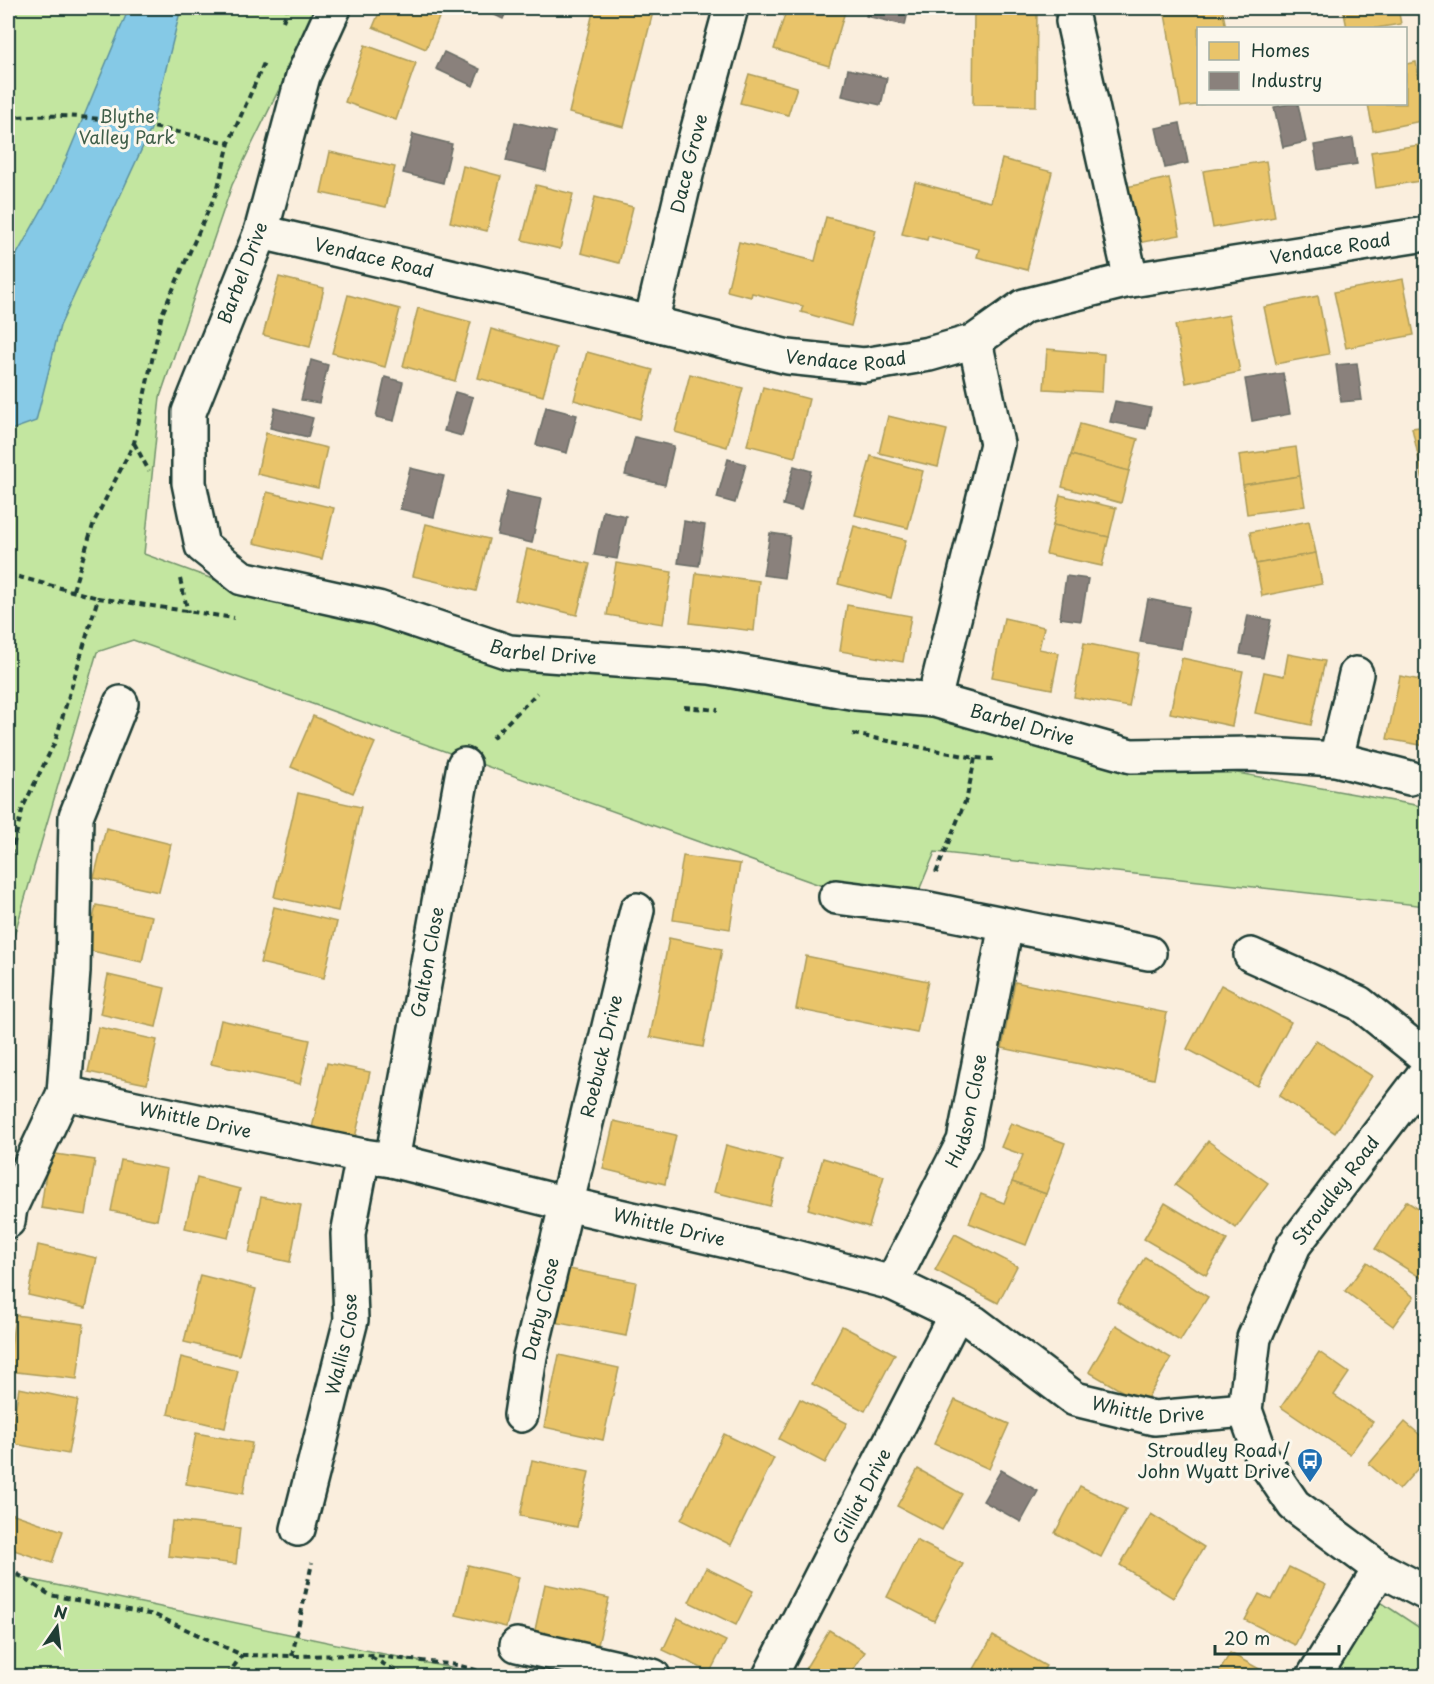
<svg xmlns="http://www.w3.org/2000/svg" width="1434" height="1684" font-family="'Playpen Sans',sans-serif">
<rect width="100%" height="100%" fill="#faeedd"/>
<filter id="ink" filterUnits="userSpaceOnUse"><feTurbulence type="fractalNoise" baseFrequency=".0167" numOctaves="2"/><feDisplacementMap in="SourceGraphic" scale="12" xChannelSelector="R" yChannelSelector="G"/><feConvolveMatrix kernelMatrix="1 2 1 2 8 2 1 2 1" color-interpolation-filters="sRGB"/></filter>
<g filter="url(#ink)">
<g fill="#c3e6a0" stroke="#71926a" stroke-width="1.5">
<polygon points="8,8 331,8 289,69 232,185 160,397 144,554 262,597 1426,807 1426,906 935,852 915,900 859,899 133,640 97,652 11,946 14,1072 8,1086"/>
<polygon points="8,1575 489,1676 8,1676"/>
<polygon points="1379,1601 1426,1632 1426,1676 1334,1676"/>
</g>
<polygon fill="#85c9e6" stroke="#5c919f" stroke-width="1.5" points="129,8 181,8 151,129 60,326 36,421 8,431 8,270 54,188"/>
<g fill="#e9c46a" stroke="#ac9c5a" stroke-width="1.5">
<polygon points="381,8 443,8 426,49 373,27"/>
<polygon points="594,8 654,8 624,127 569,113"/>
<polygon points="787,8 846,8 829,66 774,49"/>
<polygon points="974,8 1037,8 1036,106 973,105"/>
<polygon points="1164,8 1222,8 1226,28 1198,28 1198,104 1204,104 1181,107"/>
<polygon points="1343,8 1398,8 1401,24 1376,28 1347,28"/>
<polygon points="365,45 416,63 396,120 345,102"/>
<polygon points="1416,62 1426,120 1373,131 1368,104 1406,104 1406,64"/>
<polygon points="749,74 797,87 788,115 740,103"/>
<polygon points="1426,144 1426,180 1376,188 1371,152"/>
<polygon points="330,152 395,167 386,207 321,193"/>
<polygon points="1002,159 1052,172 1027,270 977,257 979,249 928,236 927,240 902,234 915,182 991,202"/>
<polygon points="1266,161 1275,217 1213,228 1203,171"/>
<polygon points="463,166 501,176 487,231 450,222"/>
<polygon points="1169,178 1180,235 1138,243 1126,187"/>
<polygon points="536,185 573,194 560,249 522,240"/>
<polygon points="595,197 633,207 619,263 581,253"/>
<polygon points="826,217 876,230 851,326 801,312 803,306 752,293 751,297 727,291 739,242 815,261"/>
<polygon points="279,277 324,288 310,347 263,335"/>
<polygon points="1403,279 1414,335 1346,348 1334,292"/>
<polygon points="348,295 400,309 385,367 332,353"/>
<polygon points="1318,296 1329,354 1276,364 1264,307"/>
<polygon points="418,308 471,322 455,381 403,366"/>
<polygon points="1229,315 1240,372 1186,383 1175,325"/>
<polygon points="491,329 556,348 543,396 478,378"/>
<polygon points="1047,349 1104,354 1102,392 1044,389"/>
<polygon points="587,352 653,370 640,419 574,400"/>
<polygon points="690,374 743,388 727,447 675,432"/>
<polygon points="763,387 809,399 795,457 747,445"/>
<polygon points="888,416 947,430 938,467 879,453"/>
<polygon points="1080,424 1138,439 1129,471 1071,455"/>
<polygon points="1426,426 1426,458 1419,460 1412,428"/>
<polygon points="266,433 327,448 318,488 257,474"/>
<polygon points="1296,447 1300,476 1243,485 1239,455"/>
<polygon points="1071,455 1129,471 1121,503 1062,487"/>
<polygon points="871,456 923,471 908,528 855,515"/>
<polygon points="1426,458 1426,490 1425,491 1419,460"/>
<polygon points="1300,476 1305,506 1247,514 1243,485"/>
<polygon points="267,492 334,508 322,559 254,543"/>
<polygon points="1060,495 1116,508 1109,537 1053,525"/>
<polygon points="1309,521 1316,553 1256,564 1250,532"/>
<polygon points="426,524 489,539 476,591 413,576"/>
<polygon points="1053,525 1109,537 1102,566 1046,554"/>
<polygon points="854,526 906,540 891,598 838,584"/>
<polygon points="527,549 590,564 577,615 515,600"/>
<polygon points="1316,553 1322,584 1262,596 1256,564"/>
<polygon points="616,563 672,572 663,624 607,615"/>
<polygon points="696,573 759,581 754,631 690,623"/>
<polygon points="847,605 911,616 903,662 840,651"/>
<polygon points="1004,618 1044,627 1039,649 1059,653 1052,689 992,677"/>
<polygon points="1084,643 1139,654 1129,707 1074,697"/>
<polygon points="1288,654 1325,661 1311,725 1255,713 1264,672 1284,676"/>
<polygon points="1182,658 1243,671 1232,726 1170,713"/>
<polygon points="1400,676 1426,681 1426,746 1387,739"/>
<polygon points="313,716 375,743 353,793 291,767"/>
<polygon points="298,793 361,807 338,911 274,897"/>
<polygon points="106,828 171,844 159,892 94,878"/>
<polygon points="683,856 740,864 730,929 673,920"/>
<polygon points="96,905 152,916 142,962 87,950"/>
<polygon points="274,907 337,922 324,978 260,963"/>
<polygon points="669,938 722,949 703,1047 650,1037"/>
<polygon points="806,956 928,981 917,1033 796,1009"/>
<polygon points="108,975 165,988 156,1027 100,1014"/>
<polygon points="1015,982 1167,1013 1154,1079 1002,1048"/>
<polygon points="1221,985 1291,1022 1257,1086 1187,1049"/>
<polygon points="221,1020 310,1040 300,1084 211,1064"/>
<polygon points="98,1027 157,1040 147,1084 88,1072"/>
<polygon points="1316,1040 1372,1076 1335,1133 1279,1096"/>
<polygon points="327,1063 370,1072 355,1138 312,1128"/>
<polygon points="614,1121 676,1135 665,1184 603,1169"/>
<polygon points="1011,1123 1065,1143 1046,1194 1012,1182 1023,1155 1001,1147"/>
<polygon points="1208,1141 1268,1183 1236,1228 1175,1185"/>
<polygon points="726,1145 782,1160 770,1206 714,1192"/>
<polygon points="49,1153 95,1160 86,1215 41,1208"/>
<polygon points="823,1158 884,1176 869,1227 808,1209"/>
<polygon points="121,1160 167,1169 157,1220 111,1211"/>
<polygon points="197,1178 240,1189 228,1238 185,1228"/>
<polygon points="1012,1182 1046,1194 1026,1245 969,1223 981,1194 1004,1203"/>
<polygon points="261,1197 301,1205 290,1262 249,1253"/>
<polygon points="1406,1201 1426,1214 1426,1273 1423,1279 1375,1249"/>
<polygon points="1165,1203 1227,1240 1206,1275 1144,1239"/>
<polygon points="955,1234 1017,1266 998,1303 935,1270"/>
<polygon points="38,1245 97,1258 86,1308 28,1295"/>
<polygon points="1145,1257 1208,1297 1180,1341 1117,1302"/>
<polygon points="1367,1262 1414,1297 1393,1326 1345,1291"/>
<polygon points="564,1268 636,1282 626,1336 554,1322"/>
<polygon points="200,1275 256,1289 239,1355 184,1342"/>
<polygon points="15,1315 84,1324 77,1379 8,1371"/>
<polygon points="1116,1325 1171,1358 1144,1404 1089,1372"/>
<polygon points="842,1326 895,1354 865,1411 812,1384"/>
<polygon points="1319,1352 1349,1373 1334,1395 1373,1422 1350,1454 1281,1407"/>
<polygon points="559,1355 619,1368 603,1440 544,1427"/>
<polygon points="181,1357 238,1371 225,1428 168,1414"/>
<polygon points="19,1388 78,1400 68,1454 9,1443"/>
<polygon points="800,1399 847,1423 825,1463 779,1439"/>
<polygon points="955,1400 1009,1424 989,1469 934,1444"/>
<polygon points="1405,1422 1426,1440 1426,1459 1399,1490 1369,1464"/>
<polygon points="196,1433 252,1443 243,1494 186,1484"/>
<polygon points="724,1434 774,1458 731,1545 681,1520"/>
<polygon points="532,1460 589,1472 577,1527 520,1516"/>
<polygon points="918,1469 962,1494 942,1530 897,1506"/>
<polygon points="1080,1486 1126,1509 1101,1557 1055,1533"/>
<polygon points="8,1512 63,1531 52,1563 8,1548"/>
<polygon points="1151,1514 1204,1547 1173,1598 1120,1565"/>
<polygon points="172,1521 240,1528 236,1564 168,1556"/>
<polygon points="916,1540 963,1564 934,1621 887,1597"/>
<polygon points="468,1565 519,1577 506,1627 456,1615"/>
<polygon points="1289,1567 1326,1585 1295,1645 1245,1620 1259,1594 1272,1600"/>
<polygon points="706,1568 753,1591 736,1625 689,1602"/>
<polygon points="545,1584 609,1598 596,1653 533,1639"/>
<polygon points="678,1618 726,1641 710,1672 663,1650"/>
<polygon points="829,1630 865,1652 849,1676 806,1676 802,1674"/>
<polygon points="993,1636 1046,1666 1040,1676 970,1676"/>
<polygon points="1230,1653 1272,1676 1217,1676"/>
</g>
<g fill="#8a817c" stroke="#6a6d66" stroke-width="1.5">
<polygon points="480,8 508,8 503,19"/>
<polygon points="868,8 909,8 905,25 866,16"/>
<polygon points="444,52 480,69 473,86 436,69"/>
<polygon points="848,69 887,78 881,105 842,96"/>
<polygon points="1289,104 1298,104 1306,142 1283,147 1274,107"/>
<polygon points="515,122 555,132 546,171 506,161"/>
<polygon points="1180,123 1188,163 1165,168 1156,128"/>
<polygon points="413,134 452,144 443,183 403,173"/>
<polygon points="1353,138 1357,164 1318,170 1314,145"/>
<polygon points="311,360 328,365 319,403 301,400"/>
<polygon points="1357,363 1362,400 1341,402 1336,365"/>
<polygon points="1283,373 1290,414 1252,421 1245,379"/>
<polygon points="385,377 403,382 394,421 376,417"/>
<polygon points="455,392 473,397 462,436 444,431"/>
<polygon points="1115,401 1151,408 1146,429 1110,422"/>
<polygon points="546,407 577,415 567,453 536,445"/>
<polygon points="275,408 313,418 308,437 270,428"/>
<polygon points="635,437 674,446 665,485 625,475"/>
<polygon points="728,459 746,464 735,503 717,498"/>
<polygon points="794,466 811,471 801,510 783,505"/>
<polygon points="410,468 444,476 434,517 400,509"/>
<polygon points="507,492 541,499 532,543 497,535"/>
<polygon points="603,511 626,516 617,559 594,555"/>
<polygon points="684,521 705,525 699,566 678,563"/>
<polygon points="770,533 790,536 784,578 763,575"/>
<polygon points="1066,576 1088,579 1081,621 1060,618"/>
<polygon points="1148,599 1189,607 1181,649 1140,642"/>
<polygon points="1248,615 1271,620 1263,658 1240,654"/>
<polygon points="1001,1470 1038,1491 1021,1522 983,1501"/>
</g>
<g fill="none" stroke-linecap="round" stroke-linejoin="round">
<defs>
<g id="minor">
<path id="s1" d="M334,8l-31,68 -42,156 -72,180v71l13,63 40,32 136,30 131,44 201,15 146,26 78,7 197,56 120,-2 85,5 74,19"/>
<polyline points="1073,21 1131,280"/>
<path id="s2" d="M261,232l390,91 137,34 76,8 65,-11 46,-13 49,-35 101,-25 301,-47"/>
<path id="s3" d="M651,323l39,-165 41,-150"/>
<polyline points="934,700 997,444 975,341"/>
<polyline points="1336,759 1356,674"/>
<polyline points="836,897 923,908 1149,953"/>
<polyline points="1251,955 1359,1003 1426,1057"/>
<polyline points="1426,1072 1294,1245 1254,1338 1245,1410 1262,1458 1294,1505 1380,1569 1426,1593"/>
<path id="s4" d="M64,1093l299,63 29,4 175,44 220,51 105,28 81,39 102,77 79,19 91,-8"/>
<path id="s5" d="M392,1160l72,-395"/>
<polyline points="8,1221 10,1208 64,1093 73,971 76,816 121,703"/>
<path id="s6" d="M892,1283l72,-142 42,-216"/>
<path id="s7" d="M521,1415l9,-59 107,-446"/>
<path id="s8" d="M298,1529l53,-209 -3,-86 15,-78"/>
<polyline points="517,1645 653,1676"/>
<path id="s9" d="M770,1676l186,-362"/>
<polyline points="1314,1676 1380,1569"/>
</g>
</defs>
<use href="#minor" stroke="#1f3d34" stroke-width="38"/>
<g stroke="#1f3d34" stroke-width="4" stroke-dasharray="6 4.5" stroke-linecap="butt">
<polyline points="283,21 288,8"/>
<path d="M8,118c70,-9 152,10 221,25"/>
<polyline points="134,443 149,471"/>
<polyline points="8,574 98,598"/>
<polyline points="180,579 188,612"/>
<polyline points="73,590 94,522 134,443 162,314 217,191 229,143 264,63"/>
<polyline points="684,707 718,710"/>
<polyline points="853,734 975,758 993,759"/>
<polyline points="492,738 537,693"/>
<polyline points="8,866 23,807 55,742 98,598 234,618"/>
<polyline points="936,873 967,797 975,758"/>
<polyline points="8,1568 50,1595 155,1615 242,1655 292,1656 367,1655 457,1665 491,1674"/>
<polyline points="292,1656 312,1563"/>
<polyline points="371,1657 405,1676"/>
<polyline points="227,1676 242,1655"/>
</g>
<use href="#minor" stroke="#fbf7ec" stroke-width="33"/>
</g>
</g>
<defs>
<symbol id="bus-pin" viewBox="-11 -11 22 30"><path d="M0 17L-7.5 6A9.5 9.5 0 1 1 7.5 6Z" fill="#1f6fb2" stroke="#fbf7ec"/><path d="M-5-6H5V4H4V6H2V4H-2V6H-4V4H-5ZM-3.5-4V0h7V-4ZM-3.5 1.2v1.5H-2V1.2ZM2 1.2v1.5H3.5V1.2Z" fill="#fff"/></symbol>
</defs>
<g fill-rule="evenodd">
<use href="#bus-pin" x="1295" y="1446" width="30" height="40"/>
</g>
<g text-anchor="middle" stroke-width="6" stroke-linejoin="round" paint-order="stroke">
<g font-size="18" fill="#405f4a" stroke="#fbf7ec">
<text x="127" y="123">Blythe<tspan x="127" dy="21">Valley Park</tspan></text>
</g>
<g font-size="18" fill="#1f3d34" stroke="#fbf7ec">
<text dy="6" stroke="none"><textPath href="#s3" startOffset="164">Dace Grove</textPath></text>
<text dy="6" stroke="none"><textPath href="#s2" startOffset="1104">Vendace Road</textPath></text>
<text dy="6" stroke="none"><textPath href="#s2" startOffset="116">Vendace Road</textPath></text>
<text transform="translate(243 273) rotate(-69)" y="6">Barbel Drive</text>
<text dy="6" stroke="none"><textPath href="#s2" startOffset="600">Vendace Road</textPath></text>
<text dy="6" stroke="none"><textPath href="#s1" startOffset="928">Barbel Drive</textPath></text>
<text dy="6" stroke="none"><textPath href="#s1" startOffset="1414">Barbel Drive</textPath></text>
<text dy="6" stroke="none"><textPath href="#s5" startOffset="201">Galton Close</textPath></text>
<text dy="6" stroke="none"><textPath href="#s7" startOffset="368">Roebuck Drive</textPath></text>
<text dy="6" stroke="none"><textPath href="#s6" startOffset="189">Hudson Close</textPath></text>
<text dy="6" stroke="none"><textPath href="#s4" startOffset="134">Whittle Drive</textPath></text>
<text transform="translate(1336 1191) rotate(-53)" y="6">Stroudley Road</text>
<text dy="6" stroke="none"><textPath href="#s4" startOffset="620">Whittle Drive</textPath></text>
<text dy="6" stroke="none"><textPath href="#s7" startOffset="108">Darby Close</textPath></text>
<text dy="6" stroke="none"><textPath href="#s8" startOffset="190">Wallis Close</textPath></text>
<text dy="6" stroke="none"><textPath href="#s4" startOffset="1142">Whittle Drive</textPath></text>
<text dy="6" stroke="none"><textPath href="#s9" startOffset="202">Gilliot Drive</textPath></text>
</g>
<g font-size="18" fill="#1f3d34" stroke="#fbf7ec" text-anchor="end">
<text x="1290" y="1457">Stroudley Road /<tspan x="1290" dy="21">John Wyatt Drive</tspan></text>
</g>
</g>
<rect width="1434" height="1684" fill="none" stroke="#fbf7ec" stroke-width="30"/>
<rect x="15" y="15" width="1404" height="1654" fill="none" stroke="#1f3d34" stroke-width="2" filter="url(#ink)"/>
<rect x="1197" y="27" width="210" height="78" fill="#fbf7ec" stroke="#a3ada2" stroke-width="1.5"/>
<rect x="1209" y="42" width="30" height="18" fill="#e9c46a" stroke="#a3ada2" stroke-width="1.5"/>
<text x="1251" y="57" font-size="18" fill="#1f3d34">Homes</text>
<rect x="1209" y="72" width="30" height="18" fill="#8a817c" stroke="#a3ada2" stroke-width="1.5"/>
<text x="1251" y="87" font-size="18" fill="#1f3d34">Industry</text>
<g transform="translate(57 1627) rotate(14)" stroke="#fbf7ec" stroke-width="4.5" paint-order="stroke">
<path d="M0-4.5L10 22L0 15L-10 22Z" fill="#1f3d34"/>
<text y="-9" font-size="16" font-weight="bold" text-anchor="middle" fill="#1f3d34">N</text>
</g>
<path d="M1215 1645v9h124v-9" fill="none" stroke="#1f3d34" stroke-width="3"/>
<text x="1224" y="1645" font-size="18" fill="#1f3d34" stroke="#fbf7ec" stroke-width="4.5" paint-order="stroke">20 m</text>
</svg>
